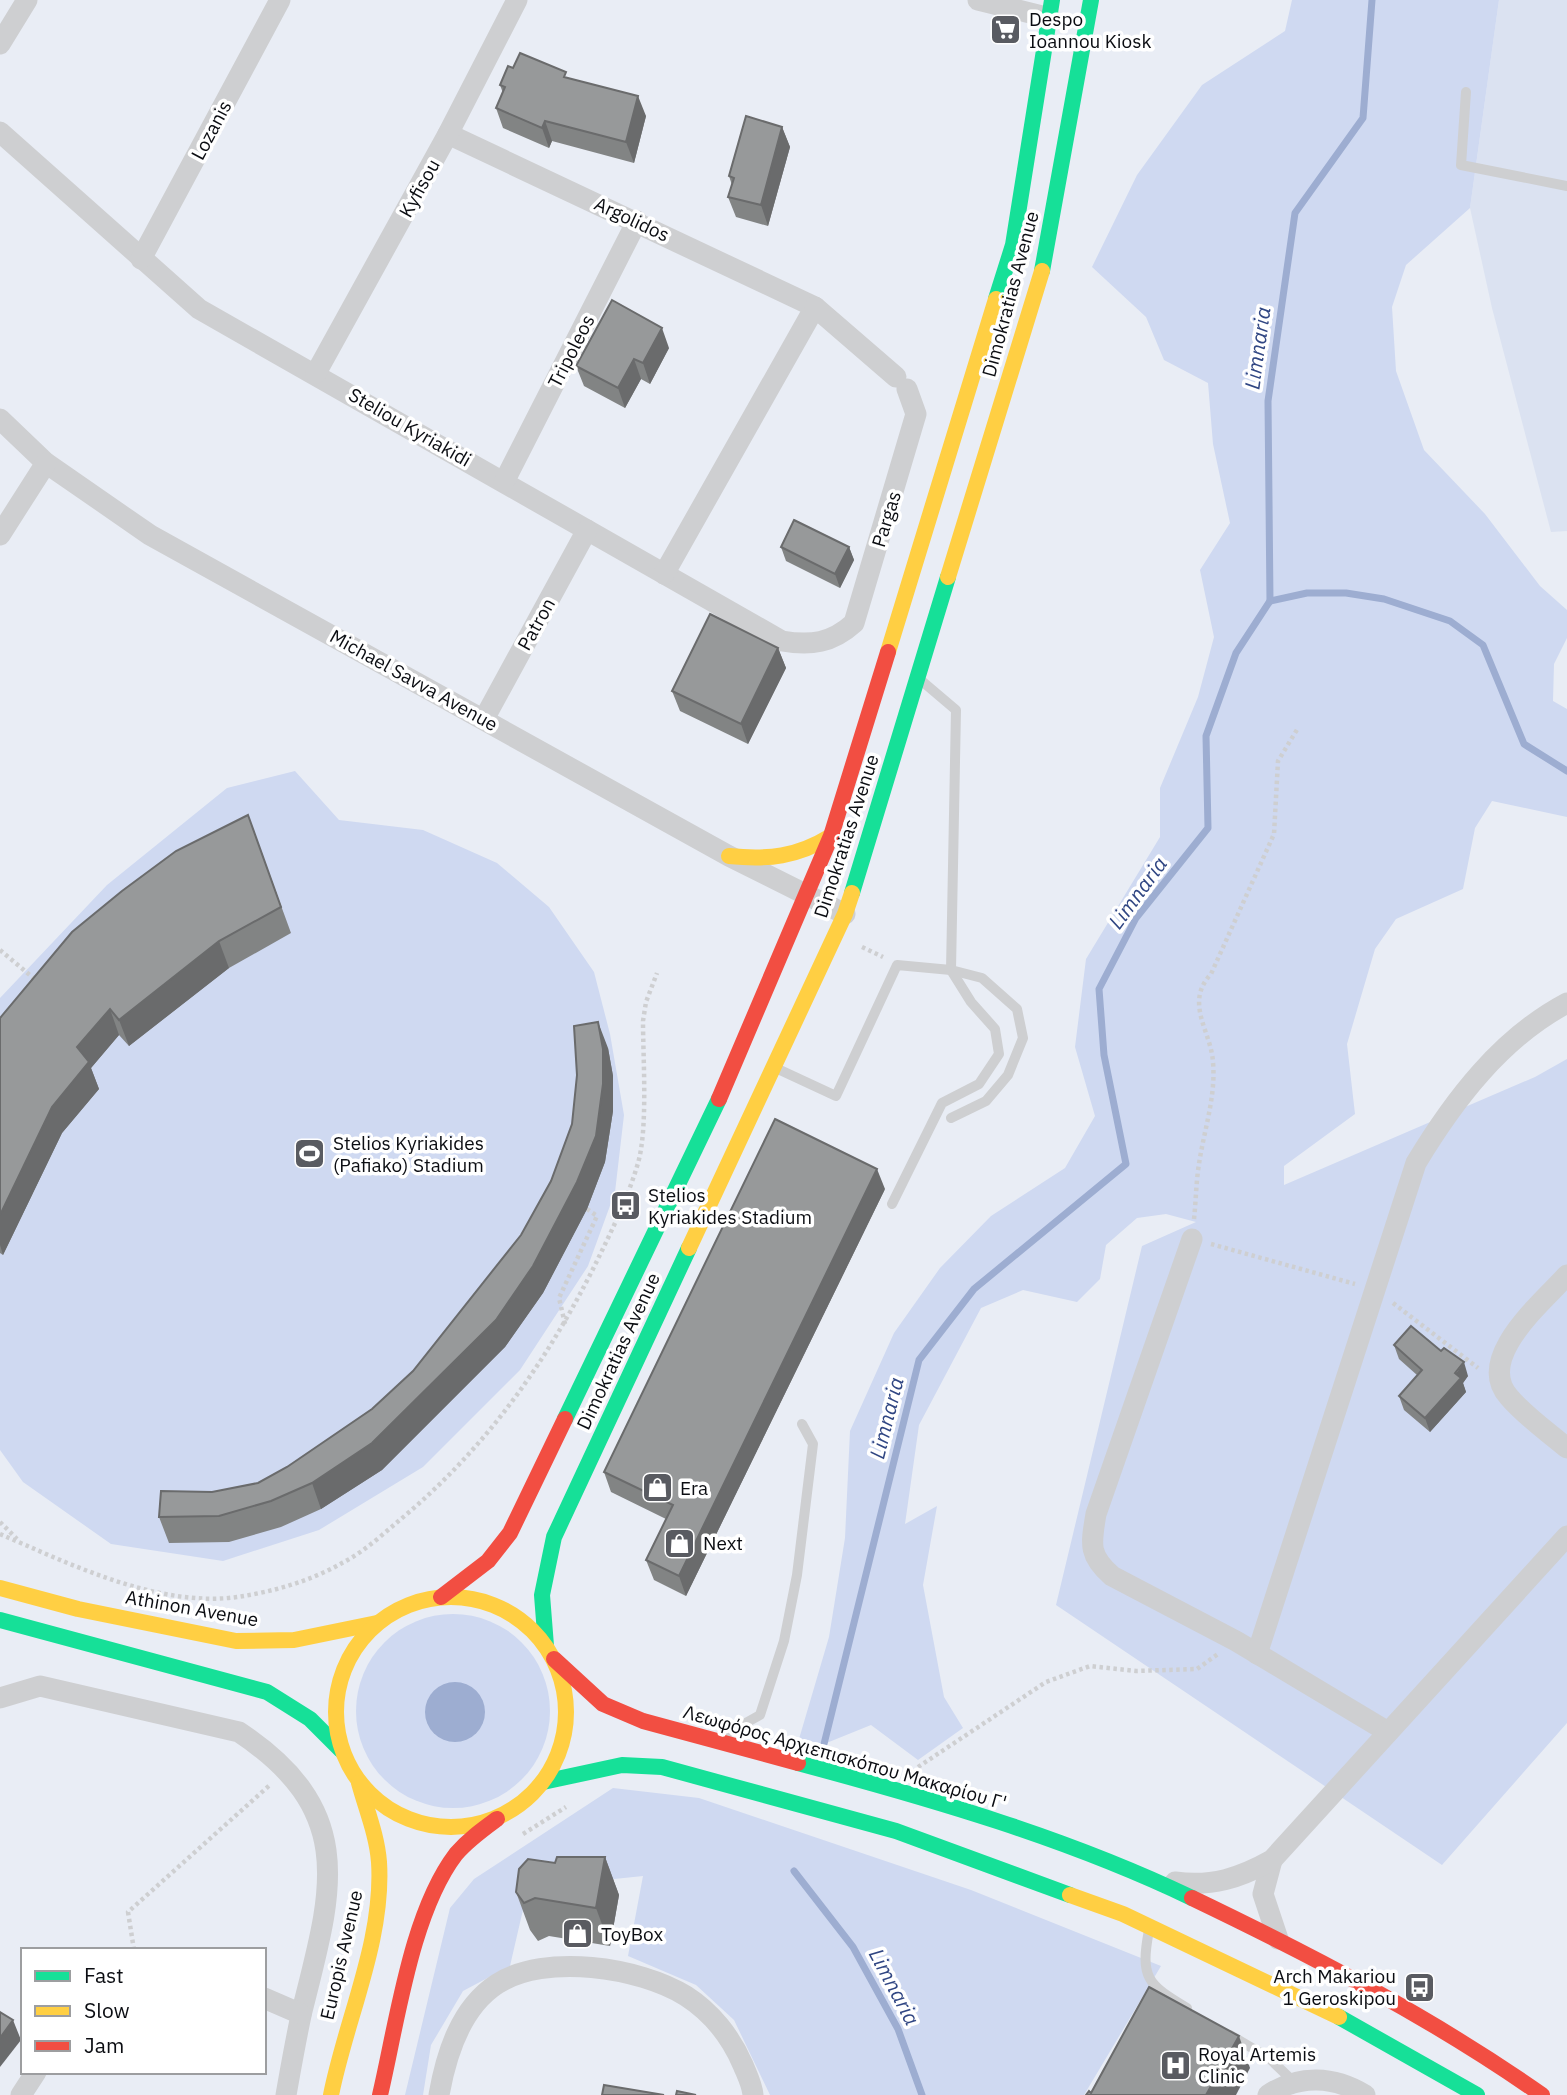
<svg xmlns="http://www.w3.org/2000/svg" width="1567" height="2095" font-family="'IBM Plex Sans',sans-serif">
<rect width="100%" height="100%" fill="#e9edf5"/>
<polygon fill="#dbe2f1" points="1499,0 1567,0 1567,531 1551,532 1492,308 1470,208"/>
<g fill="#cfd9f1">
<polygon points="1292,0 1499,0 1470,208 1406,265 1392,307 1396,371 1424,450 1485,514 1540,586 1567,610 1567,638 1554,664 1553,701 1567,709 1567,817 1492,801 1475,828 1463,889 1396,919 1375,949 1347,1044 1355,1114 1284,1166 1284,1185 1535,1077 1567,1059 1567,1723 1442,1865 1056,1605 1142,1246 1196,1222 1166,1214 1137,1218 1106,1245 1100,1279 1077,1302 1023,1290 981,1308 919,1425 905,1524 937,1506 923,1585 944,1697 963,1728 918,1760 871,1725 824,1744 799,1739 829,1637 845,1538 850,1431 894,1333 940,1268 991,1216 1065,1168 1095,1116 1075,1047 1086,959 1160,837 1160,788 1198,697 1214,637 1200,570 1230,523 1213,444 1208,383 1164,360 1146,317 1092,267 1137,175 1202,85 1285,31"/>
<polygon points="295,771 339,820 423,830 497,863 549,907 594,972 610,1034 624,1115 615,1192 588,1266 520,1370 423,1467 319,1530 223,1561 111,1544 23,1482 0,1450 0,998 107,885 227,788"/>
<circle cx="453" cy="1711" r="97"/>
<polygon points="613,1788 699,1798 971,1890 1161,1966 1084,2095 770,2095 734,2020 696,1985 628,1956 643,1876 528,1888 510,1966 463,1991 431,2045 423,2095 405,2095 450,1908 474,1879"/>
</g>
<circle fill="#9dadd1" cx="455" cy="1712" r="30"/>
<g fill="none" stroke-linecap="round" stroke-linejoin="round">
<g stroke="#9dadd1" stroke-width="7">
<polyline points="1270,601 1307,593 1346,593 1384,599 1450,621 1483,645 1524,744 1567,771"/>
<polyline points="824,1744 919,1360 974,1289 1126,1164 1104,1055 1099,989 1136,918 1208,828 1206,736 1236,653 1270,601 1268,401 1295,213 1363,118 1372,0"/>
<polyline points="794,1871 853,1947 898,2029 922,2095"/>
</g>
<g stroke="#cecfd1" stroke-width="4.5" stroke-dasharray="3.5 3.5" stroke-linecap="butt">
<polyline points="862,947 883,957"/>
<polyline points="0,950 37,981"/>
<path d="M1194,1219c2,-18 2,-37 5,-55 5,-34 17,-67 14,-102 -2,-31 -29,-59 -2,-88l63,-140 4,-73 20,-33"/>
<polyline points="1211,1244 1355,1284"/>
<polyline points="1393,1303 1478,1368"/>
<polyline points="565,1324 559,1298 597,1216 587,1209"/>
<polyline points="0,1522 17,1539"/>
<path d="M0,1534c70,30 159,74 237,63 35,-5 74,-16 105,-34 22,-11 41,-29 59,-44 85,-71 145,-156 194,-254 16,-33 33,-67 43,-102 10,-34 5,-105 5,-142l3,-19 11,-29"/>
<polyline points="918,1767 1046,1682 1090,1666 1136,1671 1197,1669 1218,1654"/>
<polyline points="523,1834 566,1807"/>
<polyline points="134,1950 128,1912 271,1784"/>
</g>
<g stroke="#cecfd1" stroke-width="10">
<polyline points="1466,92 1461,165 1567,186"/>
<polyline points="780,1070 836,1096 897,965 951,970 982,978 1017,1009 1023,1038 1008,1075 986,1101 951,1118"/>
<polyline points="892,1204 942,1103 979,1084 999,1054 995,1029 971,1002 951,970 956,710 923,682"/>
<polyline points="726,1734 760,1715 784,1641 797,1575 813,1444 802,1424"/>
<path d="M1149,1930c-9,48 -2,54 38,78"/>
<polyline points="1230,2035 1269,2058 1295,2083"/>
</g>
<g stroke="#cecfd1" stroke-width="21">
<polyline points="978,0 1050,18"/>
<polyline points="0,44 27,0"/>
<path d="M0,132l199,177 583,332c29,5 50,2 72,-18l62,-209 -9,-25"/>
<polyline points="448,134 815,307 664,574"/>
<polyline points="141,259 280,0"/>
<polyline points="815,307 896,377"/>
<polyline points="316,373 448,134 517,0"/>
<polyline points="0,419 46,463 150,535 729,856 845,914"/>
<polyline points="504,482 637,221"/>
<polyline points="0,535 46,463"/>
<polyline points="484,719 587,530"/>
<path d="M1192,1239l-96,275c-5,30 -8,41 16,62l124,65 152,91"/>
<path d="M1567,1275c-24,27 -93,83 -58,122 16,19 39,35 58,51"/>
<path d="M1257,1654l159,-491c38,-63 85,-125 151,-160"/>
<path d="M0,1698l40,-12 199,46c120,80 93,159 63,279 -6,27 -11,56 -16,84"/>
<polyline points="1272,1860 1263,1894 1278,1939"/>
<path d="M1175,1882c37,5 65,-4 97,-22l295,-324"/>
<polyline points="264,1998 301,2014"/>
<polyline points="21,2095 36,2072"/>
<path d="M439,2095c7,-40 21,-87 58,-111 48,-31 142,-17 189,12 25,16 45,41 57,69 4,10 9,19 10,30"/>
<path d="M1268,2095c31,-21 66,-19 97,0"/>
</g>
<g stroke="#16e098" stroke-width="16">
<polyline points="1042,271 1091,0"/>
<polyline points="996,299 1013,245 1052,0"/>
<polyline points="852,893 948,577"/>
<polyline points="565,1419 719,1099"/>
<polyline points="0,1620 267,1692 310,1719 341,1750"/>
<polyline points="546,1646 542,1595 554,1537 689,1248"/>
<path d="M798,1763c134,36 269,75 394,135"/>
<polyline points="543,1782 622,1765 662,1767 896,1831 1070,1895"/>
<polyline points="1339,2017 1477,2095"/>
</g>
<g stroke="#ffcf43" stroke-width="16">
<polyline points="948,577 1042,271"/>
<polyline points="888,652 996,299"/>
<path d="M729,856c39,4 68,1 102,-20"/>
<polyline points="689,1248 845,914 852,893"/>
<polyline points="0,1588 78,1609 236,1641 294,1640 377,1623"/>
<circle cx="451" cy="1712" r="115"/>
<polyline points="1070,1895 1123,1914 1339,2017"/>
<path d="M331,2095c15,-76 53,-155 48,-233 -2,-27 -13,-53 -20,-79"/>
</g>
<g stroke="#f24e42" stroke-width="16">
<polyline points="719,1099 831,836 888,652"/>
<polyline points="441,1597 488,1561 510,1533 565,1419"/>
<polyline points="554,1659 603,1704 643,1721 798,1763"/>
<path d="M1192,1898c121,58 240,120 350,197"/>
<path d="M380,2095c17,-72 31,-182 76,-241 12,-14 26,-24 41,-35"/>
</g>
</g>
<g fill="#828484">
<polygon points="513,68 568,78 646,116 634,163 552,141 549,148 503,128 496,108 503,93 500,85"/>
<polygon points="782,127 790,147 768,226 736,217 728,197 732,185 729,176"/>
<polygon points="669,348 650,384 641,379 625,408 584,386 576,366"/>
<polygon points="781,547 849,547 854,560 840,588 786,561"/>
<polygon points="778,648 786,668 748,744 680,711 672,691"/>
<polygon points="248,815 291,933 229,968 129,1046 119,1035 91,1068 99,1089 62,1133 3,1255 0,1253 0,1018"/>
<polygon points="608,1048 613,1076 613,1111 605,1162 587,1209 543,1293 505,1347 382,1470 321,1509 281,1527 229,1542 169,1543 159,1517 212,1492 258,1483 287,1467 372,1409 413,1371 521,1235 551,1181"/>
<polygon points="885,1189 686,1596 654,1580 646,1560 666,1519 611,1492 604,1472"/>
<polygon points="1394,1345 1468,1376 1463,1383 1466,1392 1430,1432 1404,1410 1399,1396 1417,1375 1399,1359"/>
<polygon points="605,1857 619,1895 610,1946 549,1936 538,1941 530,1930 516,1892 555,1863"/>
</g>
<g fill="#6a6b6c">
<polygon points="638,96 646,116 634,163 626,142"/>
<polygon points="545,121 552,141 549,148 542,128"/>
<polygon points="782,127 790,147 768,226 761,205"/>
<polygon points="662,328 669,348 650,384 643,363"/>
<polygon points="634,359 641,379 625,408 618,388"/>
<polygon points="849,547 854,560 840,588 835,574"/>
<polygon points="778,648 786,668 748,744 741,724"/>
<polygon points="219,941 229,968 129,1046 119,1020"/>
<polygon points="110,1009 119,1035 91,1068 99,1089 62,1133 3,1255 0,1245 0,1215 77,1047"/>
<polygon points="598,1022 608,1048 613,1076 613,1111 605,1162 587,1209 543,1293 505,1347 382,1470 321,1509 312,1483 372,1443 577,1182"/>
<polygon points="877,1169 885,1189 686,1596 679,1576"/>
<polygon points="1464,1362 1468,1376 1463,1383 1466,1392 1430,1432 1425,1418"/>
<polygon points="605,1857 619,1895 610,1946 596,1908"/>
<polygon points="13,2020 21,2040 0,2067 0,2038"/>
<polygon points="1239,2036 1250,2068 1236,2095 1206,2095"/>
</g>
<g fill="#97999a" stroke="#6a6b6c" stroke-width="2">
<polygon points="520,53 566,72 564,77 638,96 626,142 545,121 542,128 496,108 505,87 500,85 508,66 513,68"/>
<polygon points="746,116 782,127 761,205 728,197 734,178 729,176"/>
<polygon points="612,300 662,328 643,363 634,359 618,388 576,366"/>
<polygon points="794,520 849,547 835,574 781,547"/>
<polygon points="710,614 778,648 741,724 672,691"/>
<polygon points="248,815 281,907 219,941 119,1020 110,1009 77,1047 89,1062 52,1107 0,1215 0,1018 72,932 122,891 176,851"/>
<polygon points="598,1022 603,1049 603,1084 596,1136 577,1182 533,1266 496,1320 372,1443 312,1483 271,1501 219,1516 159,1517 161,1491 212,1492 258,1483 287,1467 372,1409 413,1371 521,1235 551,1181 572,1124 577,1075 574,1026"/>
<polygon points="775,1119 877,1169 679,1576 646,1560 673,1505 604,1472"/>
<polygon points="1411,1326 1441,1351 1444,1348 1464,1362 1455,1373 1461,1378 1425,1418 1399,1396 1422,1370 1394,1345"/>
<polygon points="557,1857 605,1857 596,1908 535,1898 524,1903 516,1892 519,1869 528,1859 555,1863"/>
<polygon points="1149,1987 1239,2036 1206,2095 1086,2095 1089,2091 1091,2093"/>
<polygon points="0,2012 13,2020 0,2038"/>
<polygon points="604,2085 664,2095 602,2095"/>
<polygon points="677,2091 696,2095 676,2095"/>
</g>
<defs>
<symbol id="supermarket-square" viewBox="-11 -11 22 22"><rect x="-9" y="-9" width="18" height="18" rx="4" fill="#595b61" stroke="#fff"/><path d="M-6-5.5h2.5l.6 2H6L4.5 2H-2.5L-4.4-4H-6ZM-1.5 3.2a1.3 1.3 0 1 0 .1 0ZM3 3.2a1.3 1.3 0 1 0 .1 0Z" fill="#fff"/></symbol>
<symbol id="stadium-square" viewBox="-11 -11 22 22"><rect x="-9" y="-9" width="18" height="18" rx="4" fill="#595b61" stroke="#fff"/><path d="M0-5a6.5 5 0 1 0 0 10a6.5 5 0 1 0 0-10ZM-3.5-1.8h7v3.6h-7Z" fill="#fff"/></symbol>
<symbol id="bus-square" viewBox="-11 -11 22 22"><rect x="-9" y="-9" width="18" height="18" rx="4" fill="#595b61" stroke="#fff"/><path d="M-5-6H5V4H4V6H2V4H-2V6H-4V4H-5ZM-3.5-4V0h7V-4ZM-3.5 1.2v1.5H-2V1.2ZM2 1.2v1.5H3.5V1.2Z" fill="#fff"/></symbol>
<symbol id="shop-square" viewBox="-11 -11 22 22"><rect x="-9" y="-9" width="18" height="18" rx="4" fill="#595b61" stroke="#fff"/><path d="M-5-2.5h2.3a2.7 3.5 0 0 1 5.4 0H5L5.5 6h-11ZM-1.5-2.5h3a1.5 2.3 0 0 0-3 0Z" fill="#fff"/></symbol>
<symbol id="hospital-square" viewBox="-11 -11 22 22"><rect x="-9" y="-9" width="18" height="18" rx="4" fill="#595b61" stroke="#fff"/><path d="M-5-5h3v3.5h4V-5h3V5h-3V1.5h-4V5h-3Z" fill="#fff"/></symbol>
</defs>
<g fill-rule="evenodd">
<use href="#supermarket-square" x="988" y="12" width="35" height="35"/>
<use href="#stadium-square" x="292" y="1136" width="35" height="35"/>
<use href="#bus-square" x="608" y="1188" width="35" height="35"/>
<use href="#shop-square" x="640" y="1470" width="35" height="35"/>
<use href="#shop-square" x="662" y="1526" width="35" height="35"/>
<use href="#shop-square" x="560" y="1916" width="35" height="35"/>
<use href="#bus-square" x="1402" y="1970" width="35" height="35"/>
<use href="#hospital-square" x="1158" y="2048" width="35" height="35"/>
</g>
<g text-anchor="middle" stroke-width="7" stroke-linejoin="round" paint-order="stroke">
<g font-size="19" fill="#0b0d12" stroke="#fff" text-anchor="start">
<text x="1029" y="26">Despo<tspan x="1029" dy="22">Ioannou Kiosk</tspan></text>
<text x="333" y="1150">Stelios Kyriakides<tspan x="333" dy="22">(Pafiako) Stadium</tspan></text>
<text x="648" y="1202">Stelios<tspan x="648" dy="22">Kyriakides Stadium</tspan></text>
<text x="680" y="1495">Era</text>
<text x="703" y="1550">Next</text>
<text x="601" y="1941">ToyBox</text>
<text x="1396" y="1983" text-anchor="end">Arch Makariou<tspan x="1396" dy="22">1 Geroskipou</tspan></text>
<text x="1198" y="2061">Royal Artemis<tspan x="1198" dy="22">Clinic</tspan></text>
</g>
<g font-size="19" fill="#0b0d12" stroke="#fff">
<text transform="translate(211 130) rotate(-62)" y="7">Lozanis</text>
<text transform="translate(419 188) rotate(-61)" y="7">Kyfisou</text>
<text transform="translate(632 219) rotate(25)" y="7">Argolidos</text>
<text transform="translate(1010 294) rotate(-75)" y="7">Dimokratias Avenue</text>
<text transform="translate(571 351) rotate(-63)" y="7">Tripoleos</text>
<text transform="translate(410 427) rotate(30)" y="7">Steliou Kyriakidi</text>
<text transform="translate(886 519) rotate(-73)" y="7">Pargas</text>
<text transform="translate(536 624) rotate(-61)" y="7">Patron</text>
<text transform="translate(414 680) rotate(29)" y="7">Michael Savva Avenue</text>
<text transform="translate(846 836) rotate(-72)" y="7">Dimokratias Avenue</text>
<text transform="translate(618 1351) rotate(-65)" y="7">Dimokratias Avenue</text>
<text transform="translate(192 1608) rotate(10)" y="7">Athinon Avenue</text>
<text transform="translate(845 1757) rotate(16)" y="7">Λεωφόρος Αρχιεπισκόπου Μακαρίου Γ'</text>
<text transform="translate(341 1955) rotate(-77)" y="7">Europis Avenue</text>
</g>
<g font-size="21" font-style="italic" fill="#304683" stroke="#fff">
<text transform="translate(1258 348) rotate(-82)" y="7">Limnaria</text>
<text transform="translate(1138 893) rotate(-54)" y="7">Limnaria</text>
<text transform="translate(887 1418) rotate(-76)" y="7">Limnaria</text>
<text transform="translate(894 1987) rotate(62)" y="7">Limnaria</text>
</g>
</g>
<rect x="21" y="1948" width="245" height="126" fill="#ffffff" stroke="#9d9ea0" stroke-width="2"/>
<rect x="35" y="1971" width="35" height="10" fill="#16e098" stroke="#9d9ea0" stroke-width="2"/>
<text x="84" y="1983" font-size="21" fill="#0b0d12">Fast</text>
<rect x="35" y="2006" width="35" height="10" fill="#ffcf43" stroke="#9d9ea0" stroke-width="2"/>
<text x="84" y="2018" font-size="21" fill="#0b0d12">Slow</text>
<rect x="35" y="2041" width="35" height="10" fill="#f24e42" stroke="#9d9ea0" stroke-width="2"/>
<text x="84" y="2053" font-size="21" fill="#0b0d12">Jam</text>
</svg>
